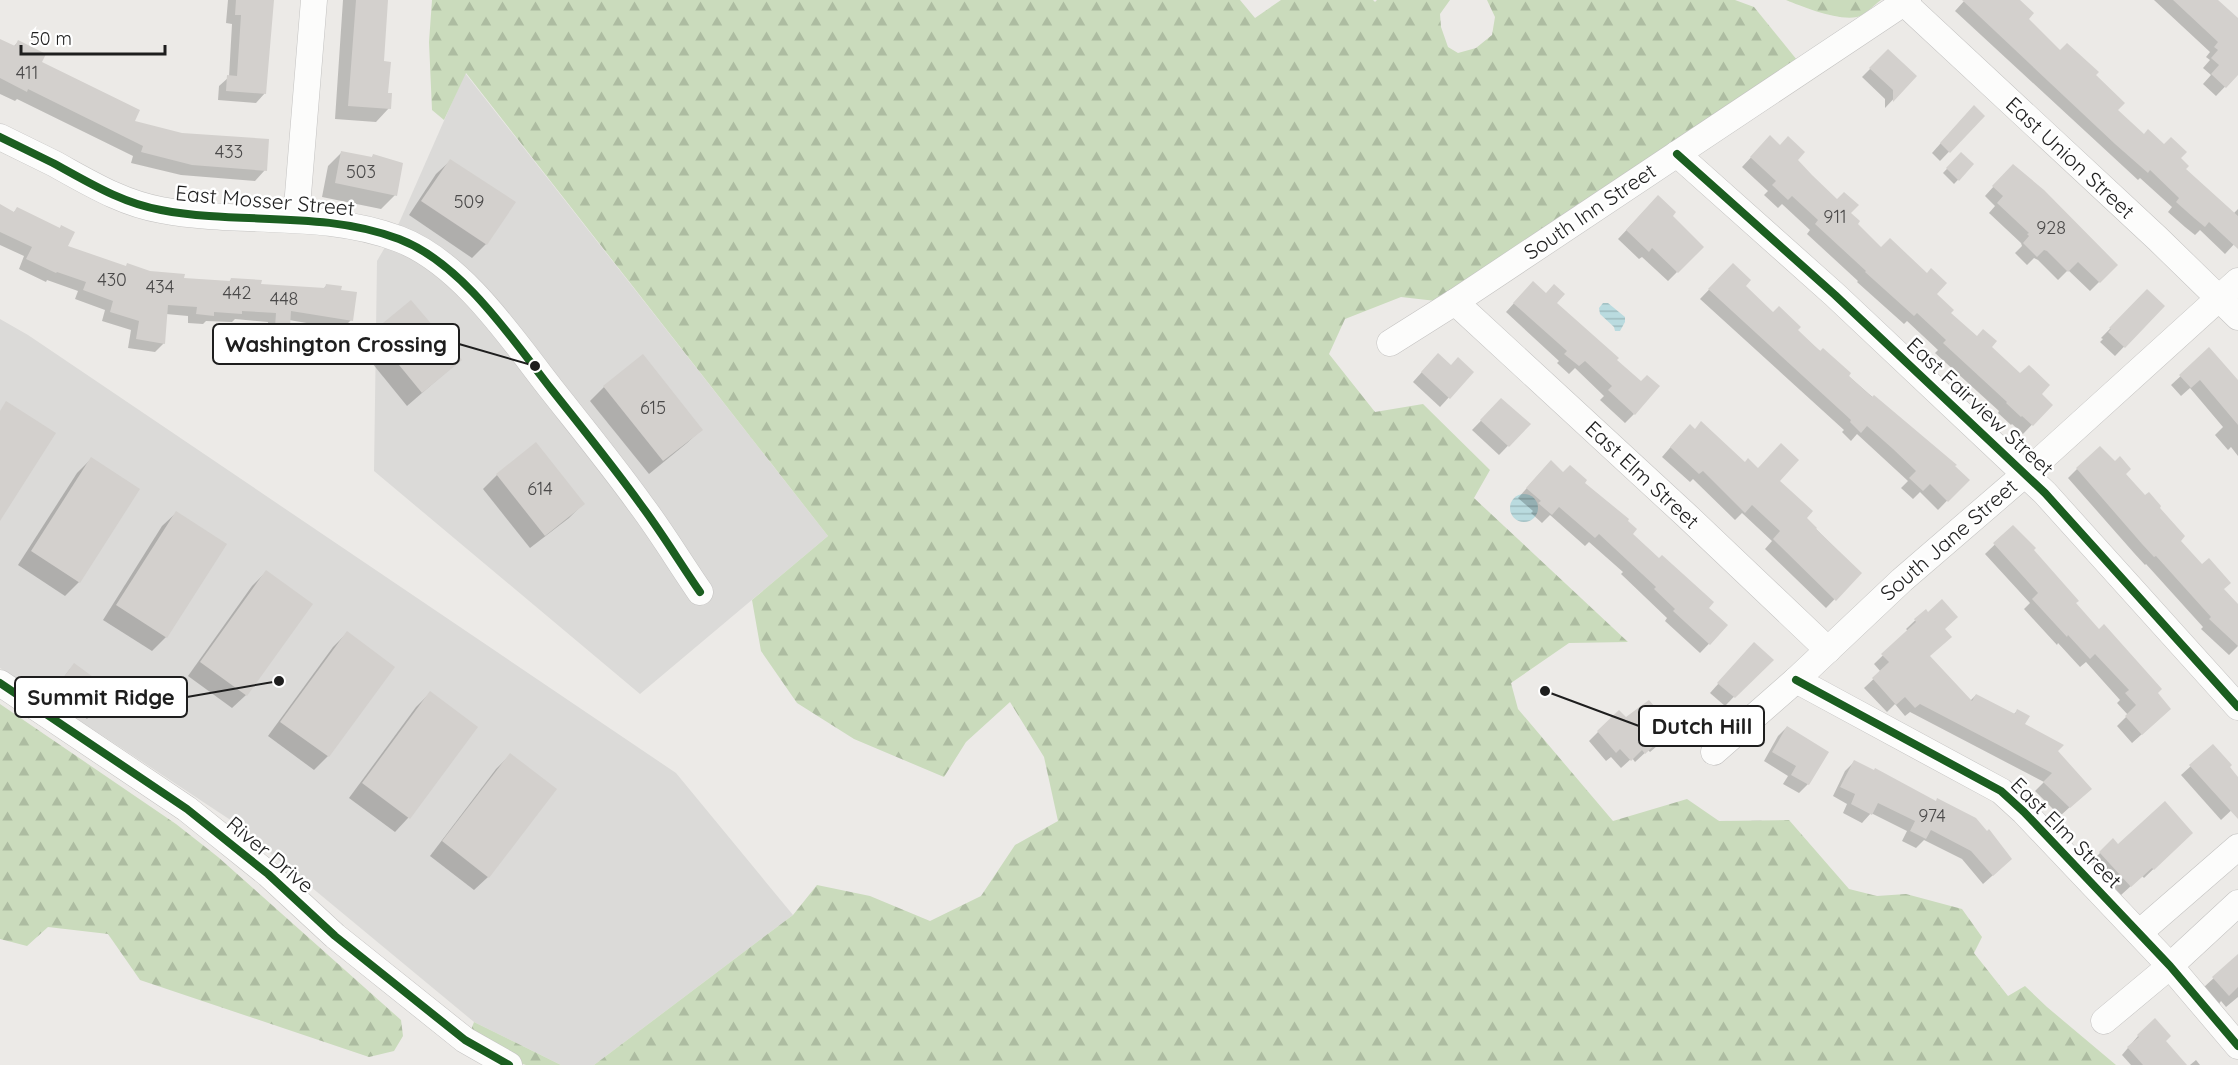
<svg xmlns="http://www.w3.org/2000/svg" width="2238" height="1065" font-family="Quicksand,sans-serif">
<defs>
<pattern id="forest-firs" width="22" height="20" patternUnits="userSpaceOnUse" patternTransform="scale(1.5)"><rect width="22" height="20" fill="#cadbbc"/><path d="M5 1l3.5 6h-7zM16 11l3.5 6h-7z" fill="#adbca1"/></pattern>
<pattern id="water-rules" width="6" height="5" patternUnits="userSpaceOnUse" patternTransform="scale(1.5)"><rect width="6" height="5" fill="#badbdf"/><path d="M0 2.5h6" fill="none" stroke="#9fbcbf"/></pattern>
</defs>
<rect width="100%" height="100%" fill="#eceae7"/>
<g fill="#dbdad8">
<polygon points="465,73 828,536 640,694 374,471 377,261 399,223"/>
<polygon points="0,319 28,335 676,773 793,915 594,1065 561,1065 474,1022 229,819 0,668"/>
</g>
<g fill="url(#forest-firs)">
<polygon points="432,0 1240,0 1255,18 1281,0 1373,0 1375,2 1377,0 1450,0 1440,14 1441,27 1448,47 1458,53 1476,48 1492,35 1495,17 1487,0 1735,0 1754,7 1797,60 1436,301 1401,297 1345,319 1329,354 1375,412 1423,404 1490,470 1474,498 1628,642 1569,643 1511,683 1518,709 1613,821 1687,799 1719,821 1789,820 1849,889 1877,896 1906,894 1962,909 1982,937 1974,953 2008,996 2025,986 2047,1007 2116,1065 594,1065 793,915 817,885 870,896 930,921 981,896 1015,845 1058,821 1044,757 1010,702 966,742 944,777 854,739 797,703 761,651 752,600 828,536 466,73 444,120 432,110 429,42"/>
<path d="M1786,0h95c-7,5 -16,15 -24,17 -19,4 -54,-10 -71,-17z"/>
<polygon points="0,704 176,824 218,857 401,1020 403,1036 394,1051 369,1057 140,980 108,934 48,927 27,946 0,939"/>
<polygon points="474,1022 561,1065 526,1065 520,1063 471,1030"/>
</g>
<g fill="url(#water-rules)">
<polygon points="1603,303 1608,303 1625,317 1625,322 1620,331 1615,331 1614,327 1600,314 1599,308"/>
<circle cx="1524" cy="508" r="14"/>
</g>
<g fill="#0003">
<polygon points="228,0 272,0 265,93 256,103 218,100 219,86 229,77 232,24 226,23"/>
<polygon points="343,0 387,0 383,63 389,108 376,122 335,119"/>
<polygon points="1965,0 2018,0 2027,19 2060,52 2094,75 2116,110 2144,136 2178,158 2184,169 2233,214 2238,209 2238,240 2225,254 2200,230 2195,235 2185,227 2168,212 2172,207 2140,178 2138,180 1955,11"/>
<polygon points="2154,0 2216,0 2238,20 2238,73 2216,96 2203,84 2211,75 2203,68 2210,60 2206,57 2210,52"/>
<polygon points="0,41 13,47 18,42 40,63 132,122 265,170 255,181 181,175 131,163 133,156 17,99 15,101 0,94"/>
<polygon points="1888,51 1915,76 1885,108 1885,99 1862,77"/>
<polygon points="1965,116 1983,116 1940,161 1932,153"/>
<polygon points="1770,137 1849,213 1855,224 1881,249 1935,294 1949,314 1990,347 2051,405 2023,434 2012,424 2011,425 1998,413 1999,411 1935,353 1938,350 1907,321 1904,324 1857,282 1858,281 1807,234 1810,230 1782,204 1778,208 1764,195 1768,191 1742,167"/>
<polygon points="342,152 371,158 373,156 395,195 381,209 322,197 328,166"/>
<polygon points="1961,154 1972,165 1954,184 1943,173"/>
<polygon points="450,161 486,244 472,258 409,215 436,174"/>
<polygon points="2004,175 2116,265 2090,291 2068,270 2058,280 2038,260 2034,258 2027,265 2015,253 2022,246 2021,243 1989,213 1995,206 1985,196"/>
<polygon points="0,206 13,213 17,209 59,229 61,227 66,247 125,268 183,279 228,282 231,280 260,285 323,289 326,286 351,320 342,329 289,320 289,327 280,336 267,335 268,322 235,319 232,322 206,321 203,324 188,323 188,316 166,314 164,343 155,352 128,348 131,330 102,321 105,310 75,299 78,291 47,280 46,282 19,269 24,256 0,245"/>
<polygon points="1649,206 1677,272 1668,281 1642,257 1639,259 1618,239"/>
<polygon points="1724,274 1744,286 1773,314 1796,330 1967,480 1938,510 1920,492 1913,499 1901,488 1908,481 1857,434 1851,441 1842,432 1844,430 1700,299"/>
<polygon points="2147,291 2163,306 2115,356 2100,342 2103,339 2101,338"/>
<polygon points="1524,292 1555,303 1634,414 1625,423 1600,400 1604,396 1575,368 1569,374 1557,363 1559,361 1506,312"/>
<polygon points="411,302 460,360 407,406 359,347"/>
<polygon points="2209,350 2238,383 2238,456 2231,447 2228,450 2215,435 2223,427 2190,388 2181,396 2171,385"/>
<polygon points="1429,364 1472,372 1440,407 1413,382"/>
<polygon points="604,387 701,430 687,443 649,474 590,401"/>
<polygon points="1501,400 1529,424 1499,455 1472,430"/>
<polygon points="1681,435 1778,481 1805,518 1860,573 1826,608 1765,549 1772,541 1742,513 1735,520 1693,479 1690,482 1662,457"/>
<polygon points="535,444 583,504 569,518 530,548 483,489 497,475"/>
<polygon points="91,459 79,582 65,596 18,565 77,473"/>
<polygon points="2077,469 2124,474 2145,498 2158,508 2179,541 2238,606 2238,646 2229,655 2201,629 2203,627 2146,564 2145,565 2134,553 2068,478"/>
<polygon points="1542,471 1563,473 1583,483 1631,534 1726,626 1700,653 1665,621 1667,618 1621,574 1623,572 1589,542 1585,546 1550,515 1542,523 1531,513 1533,511 1518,498"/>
<polygon points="176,513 225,544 166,637 152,651 103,620 162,526"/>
<polygon points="2013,527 2074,604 2156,694 2160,718 2132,743 2117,726 2128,715 2117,703 2120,700 2086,662 2080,667 2058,643 2057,645 2024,609 2030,603 1985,554"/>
<polygon points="266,572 246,695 232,708 188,676 252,586"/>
<polygon points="1925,611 1943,630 1929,657 1970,701 1976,695 2013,715 2017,711 2023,725 2081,797 2060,816 2035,791 2044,782 1910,712 1905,716 1895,704 1887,712 1864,688 1881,672 1874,664 1908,631 1906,629"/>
<polygon points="347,633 328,756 314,770 268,736 333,647"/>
<polygon points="1746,653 1747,683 1725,706 1710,693"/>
<polygon points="70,669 91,715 87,719 52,693"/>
<polygon points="430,693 476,728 408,818 395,832 349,798 416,707"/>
<polygon points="1626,720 1664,740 1650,752 1648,750 1635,762 1632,758 1621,768 1611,757 1606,761 1589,741 1598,732"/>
<polygon points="1787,727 1827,752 1808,784 1799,793 1783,784 1788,776 1764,761 1778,736"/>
<polygon points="2213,746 2238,779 2238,804 2221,820 2181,775"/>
<polygon points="510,755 488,877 474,890 430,856 496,769"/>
<polygon points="1854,762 2001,868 1983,884 1962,859 1924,840 1916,848 1902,841 1907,831 1871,813 1862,823 1843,813 1847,804 1833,796 1845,771"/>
<polygon points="2191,833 2144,878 2142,876 2121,895 2091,862 2113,840 2118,846"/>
<polygon points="2238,956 2238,997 2226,1007 2221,1001 2219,1004 2204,987"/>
<polygon points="2138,1036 2164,1041 2185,1065 2131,1065 2122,1055"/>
<polygon points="2196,1060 2200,1065 2190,1065"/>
</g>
<g fill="#d3d0cd">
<polygon points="236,0 274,0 266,94 226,91 227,75 237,76 241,15 235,15"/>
<polygon points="356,0 388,0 384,61 391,62 388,93 392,93 391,109 348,106"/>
<polygon points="1962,0 2020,0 2034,13 2029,19 2060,50 2067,43 2099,72 2096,75 2125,103 2118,110 2144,134 2148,129 2164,144 2171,137 2187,152 2181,158 2189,166 2186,169 2238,216 2238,249 2209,222 2205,227 2194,218 2176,202 2179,198 2150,170 2148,173 2115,144"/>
<polygon points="2173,0 2218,0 2238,18 2238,75 2226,88 2211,74 2219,65 2211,58 2218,50 2214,47 2218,42"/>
<polygon points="0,39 15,46 18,40 46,54 42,62 140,110 135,121 182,133 269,139 267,171 192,165 141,152 143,146 28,89 27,92 0,78"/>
<polygon points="1888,49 1917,76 1893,102 1893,90 1869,68"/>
<polygon points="1974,105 1985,116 1950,153 1940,143"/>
<polygon points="1770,135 1780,145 1788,136 1805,152 1798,160 1812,175 1837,199 1844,192 1859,205 1851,213 1860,221 1858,224 1881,247 1890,238 1927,273 1931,268 1947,283 1937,294 1954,310 1951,313 1977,336 1983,329 1997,341 1992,347 2020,373 2029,365 2050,385 2042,394 2053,405 2033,426 2022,416 2021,417 2006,403 2007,402 1943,343 1946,340 1917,313 1914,316 1865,272 1866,271 1815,224 1818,220 1792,196 1788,200 1772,185 1776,181 1750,157"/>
<polygon points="341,151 372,157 373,154 403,163 397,196 335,183"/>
<polygon points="1961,152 1974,164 1959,181 1946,168"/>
<polygon points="450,159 516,202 487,245 421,201"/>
<polygon points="2013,164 2044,190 2118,265 2100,283 2078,262 2068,272 2047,251 2044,250 2037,257 2023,243 2029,236 2027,234 2029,233 1997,203 2003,196 1992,186"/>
<polygon points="1658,195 1676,212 1673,216 1704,247 1678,273 1652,248 1649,252 1626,230"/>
<polygon points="0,204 14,212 17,207 60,228 61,225 75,232 68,246 126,266 127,263 150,271 185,274 184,278 230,281 231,278 262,280 261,284 325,288 326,284 342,286 341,290 357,292 353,321 291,311 290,328 275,327 276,313 242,311 242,314 214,312 214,316 196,314 197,307 168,305 165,344 136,339 139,321 110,312 113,301 83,290 86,282 57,272 56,273 26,259 32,247 0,232"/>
<polygon points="1733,263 1751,280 1746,286 1773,312 1779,306 1801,327 1798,330 1820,351 1823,348 1851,373 1849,376 1872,397 1874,395 1957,465 1955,466 1970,480 1948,502 1930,484 1923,491 1909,478 1916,471 1893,449 1867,426 1861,433 1850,422 1851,420 1708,289"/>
<polygon points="1533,281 1546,293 1554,284 1565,294 1557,303 1619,358 1617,360 1641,381 1647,375 1660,386 1635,415 1608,390 1612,386 1585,361 1579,366 1564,354 1567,351 1513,303"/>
<polygon points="2147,289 2165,306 2125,348 2108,332 2111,329 2109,328"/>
<polygon points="411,300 462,360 422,393 372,332"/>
<polygon points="2209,347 2238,380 2238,425 2200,380 2191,388 2179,375"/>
<polygon points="1438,353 1451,365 1458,357 1474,372 1450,399 1421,372"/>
<polygon points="643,354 703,430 663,461 603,386"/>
<polygon points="1501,398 1531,424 1509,447 1480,420"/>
<polygon points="6,401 56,433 0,521 0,411"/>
<polygon points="1701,421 1745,462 1748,458 1758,468 1781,443 1799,460 1780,481 1813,511 1807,518 1817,528 1816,529 1862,573 1836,601 1773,539 1780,531 1752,505 1745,513 1703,471 1699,474 1670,447 1690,424 1695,429"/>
<polygon points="536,442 585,504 545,536 496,474"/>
<polygon points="2100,446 2115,461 2120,456 2131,469 2126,474 2145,495 2149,492 2161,506 2160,508 2185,536 2181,541 2202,564 2209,558 2231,583 2224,589 2238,604 2238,646 2209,619 2211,617 2156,556 2154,557 2142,544 2076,468"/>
<polygon points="91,457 140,489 80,583 31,551"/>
<polygon points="1551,460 1563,472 1570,465 1587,480 1585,483 1629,519 1628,521 1637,529 1633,534 1659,558 1662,555 1714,602 1709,608 1728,625 1710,645 1673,611 1675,609 1654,589 1656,587 1599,534 1595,538 1559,507 1552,515 1538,503 1541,501 1526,488"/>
<polygon points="176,511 227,544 167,638 116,605"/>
<polygon points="2013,525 2036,548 2034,550 2079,601 2076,603 2099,629 2104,624 2162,689 2158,693 2171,709 2142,735 2125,716 2136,705 2125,693 2129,690 2095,654 2090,659 2068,635 2067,637 2032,599 2038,593 1993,543"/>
<polygon points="266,570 313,604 247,696 200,662"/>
<polygon points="1942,599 1958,617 1945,629 1952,637 1930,656 1972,701 1976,694 2015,714 2017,709 2030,716 2025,724 2064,745 2058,751 2092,789 2070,808 2043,782 2052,773 1920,704 1915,708 1905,697 1896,705 1872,678 1889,662 1881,654 1916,622 1914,619 1926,609 1928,612"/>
<polygon points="347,631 395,667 329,757 280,722"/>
<polygon points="1754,642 1774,660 1735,698 1717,683"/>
<polygon points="74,663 111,690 92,716 55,689"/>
<polygon points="430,691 478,727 410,819 362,783"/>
<polygon points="1649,700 1675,731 1660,745 1658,742 1645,754 1642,750 1631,761 1620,749 1616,753 1597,731 1619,710 1626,717"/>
<polygon points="1787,726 1829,752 1809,785 1791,775 1796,766 1772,752"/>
<polygon points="2213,744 2232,765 2230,767 2238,777 2238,819 2189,765"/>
<polygon points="510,753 557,789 489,878 442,841"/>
<polygon points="1854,760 1874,770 1875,768 1936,801 1937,798 1976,818 1987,831 1989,829 2012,859 1993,876 1971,851 1931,830 1926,839 1910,831 1915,821 1878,803 1872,815 1851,804 1855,794 1840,787"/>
<polygon points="2165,801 2193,833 2154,870 2152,868 2131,887 2099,852 2113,838 2118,844"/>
<polygon points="2238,954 2238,987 2229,996 2212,977"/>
<polygon points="2155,1018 2171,1036 2166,1041 2187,1065 2143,1065 2127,1047 2139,1037 2137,1035"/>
</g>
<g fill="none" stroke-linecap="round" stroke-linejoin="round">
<defs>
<g id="minor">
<polyline points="1901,0 2158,239 2238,317"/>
<path d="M0,137c18,9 35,17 53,26 35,19 68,40 108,47 78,15 162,0 238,29 63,24 113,100 153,151 30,38 61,76 89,115 21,28 39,58 59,87"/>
<polyline points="1677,154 1835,295 2045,493 2238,707"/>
<polyline points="296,219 314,0"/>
<polyline points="1455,302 1687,516 1828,650"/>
<polyline points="1390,343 1455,302 1908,0"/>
<polyline points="1796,680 2001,791 2024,812 2170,966 2238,1046"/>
<polyline points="0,683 187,809 268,874 335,936 465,1040 509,1065"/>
<polyline points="1714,752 1796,680 1902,580 2025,474 2238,281"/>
<polyline points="2139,933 2238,847"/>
<polyline points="2104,1021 2170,966 2238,903"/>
</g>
</defs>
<use href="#minor" stroke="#c3c2c1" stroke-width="27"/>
<use href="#minor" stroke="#fcfcfb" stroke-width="26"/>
<defs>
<g id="cycleway">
<path d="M0,137c18,9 35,17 53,26 35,19 68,40 108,47 78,15 162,0 238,29 63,24 113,100 153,151 30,38 61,76 89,115 21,28 39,58 59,87"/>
<polyline points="1677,154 1835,295 2045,493 2238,707"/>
<polyline points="1796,680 2001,791 2024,812 2170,966 2238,1046"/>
<polyline points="0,683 187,809 268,874 335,936 465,1040 509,1065"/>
</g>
</defs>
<use href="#cycleway" stroke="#fff" stroke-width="11"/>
<use href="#cycleway" stroke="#1b5e20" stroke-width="8"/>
</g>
<g text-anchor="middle" stroke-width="5" stroke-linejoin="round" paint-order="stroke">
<g font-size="18" fill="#4b4a4a">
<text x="27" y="79">411</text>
<text x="229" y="158">433</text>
<text x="361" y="178">503</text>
<text x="469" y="208">509</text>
<text x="1835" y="223">911</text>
<text x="2051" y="234">928</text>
<text x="112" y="286">430</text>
<text x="160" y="293">434</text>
<text x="237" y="299">442</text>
<text x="284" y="305">448</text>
<text x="653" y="414">615</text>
<text x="540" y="495">614</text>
<text x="1932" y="822">974</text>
</g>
<g font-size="21" fill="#1e1e1e" stroke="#fff">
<text transform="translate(2070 158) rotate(43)" y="7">East Union Street</text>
<text transform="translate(265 201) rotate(5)" y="7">East Mosser Street</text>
<text transform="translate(1590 212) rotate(-34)" y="7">South Inn Street</text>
<text transform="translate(1980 407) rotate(43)" y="7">East Fairview Street</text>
<text transform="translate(1642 475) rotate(43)" y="7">East Elm Street</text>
<text transform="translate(1949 540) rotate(-41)" y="7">South Jane Street</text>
<text transform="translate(2066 833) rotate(45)" y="7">East Elm Street</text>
<text transform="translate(270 855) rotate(40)" y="7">River Drive</text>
</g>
</g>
<path fill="none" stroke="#1e1e1e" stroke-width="2" d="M535 366L459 344M279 681L187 697M1545 691L1639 726"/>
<g fill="#1e1e1e" stroke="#fff" stroke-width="2">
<circle cx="535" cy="366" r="6"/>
<circle cx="279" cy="681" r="6"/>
<circle cx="1545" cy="691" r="6"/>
</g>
<g fill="#fff" stroke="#1e1e1e" stroke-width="2">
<rect x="213" y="324" width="246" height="40" rx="6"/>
<rect x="15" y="677" width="172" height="40" rx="6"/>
<rect x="1639" y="706" width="125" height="40" rx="6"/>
</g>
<g font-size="22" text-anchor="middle" font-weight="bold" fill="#1e1e1e">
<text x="336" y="352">Washington Crossing</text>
<text x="101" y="705">Summit Ridge</text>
<text x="1702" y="734">Dutch Hill</text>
</g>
<path d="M21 45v9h144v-9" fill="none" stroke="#1e1e1e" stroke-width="3"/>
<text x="30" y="45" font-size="18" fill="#1e1e1e" stroke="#ffffff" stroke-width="4.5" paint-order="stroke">50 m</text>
</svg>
